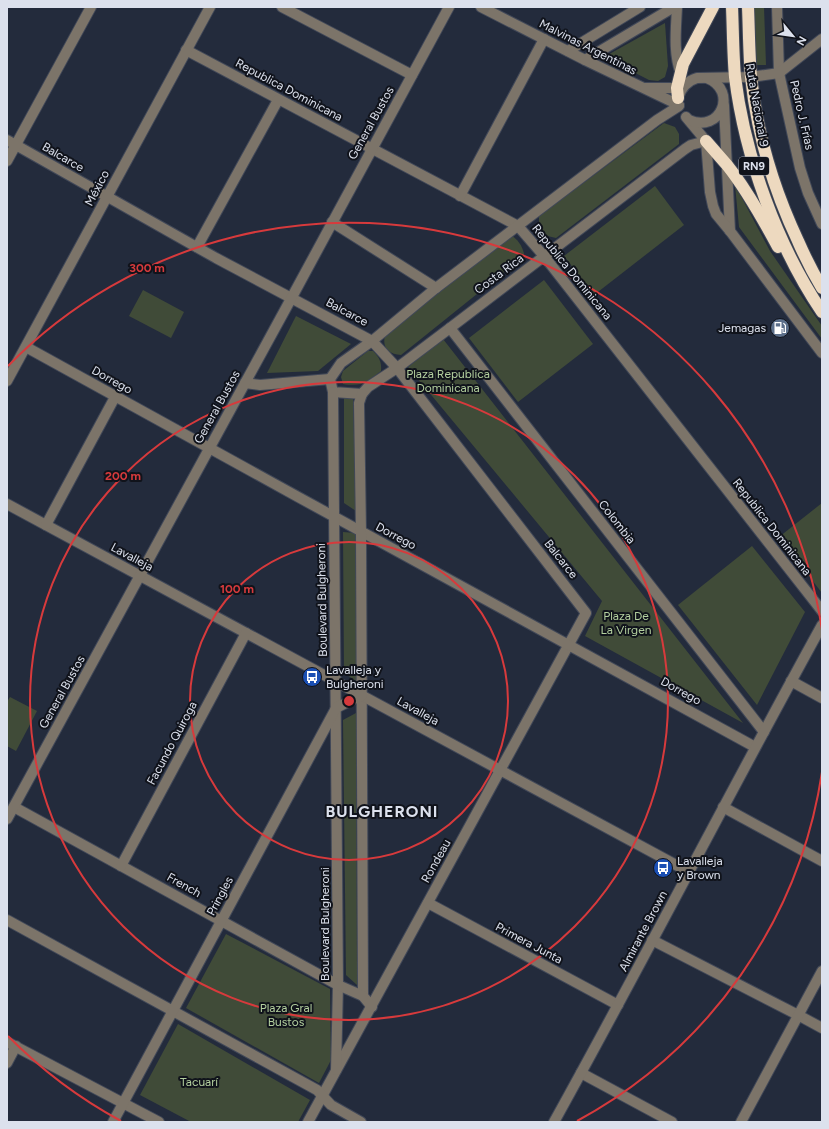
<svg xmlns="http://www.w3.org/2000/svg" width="829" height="1129" font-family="Figtree,sans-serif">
<rect width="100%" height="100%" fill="#232b3c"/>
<g fill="#404b38">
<polygon points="753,7 764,7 766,65 755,65"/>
<polygon points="665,23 668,66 665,77 658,81 649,80 604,57"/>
<polygon points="664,123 675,127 679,134 679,144 556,238 539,234 539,216"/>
<polygon points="735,185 770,251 822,326 822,339 739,227"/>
<polygon points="655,186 684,225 594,295 564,256"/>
<path d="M510,234c8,6 12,11 14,20l-2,4 -121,97c-13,-1 -19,-7 -16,-20z"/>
<polygon points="544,280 593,344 518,402 469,338"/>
<polygon points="143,290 184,312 171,338 129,316"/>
<polygon points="296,316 351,344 318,371 267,373"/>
<polygon points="443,339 743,723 585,636 602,601 408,367"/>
<path d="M368,351h5c6,6 9,11 8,20 -15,11 -18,16 -38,13l-2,-7 2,-6z"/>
<polygon points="344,397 353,397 356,511 344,503"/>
<polygon points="822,503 822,593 779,537"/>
<polygon points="343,532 355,533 355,538 356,538 356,681 344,673"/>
<polygon points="752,546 805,612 757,705 678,605"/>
<polygon points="10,697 37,711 16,751 7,746 7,702"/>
<polygon points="356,713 357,970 357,985 346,975 343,720"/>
<polygon points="226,934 330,989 331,1060 319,1083 186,1008"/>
<polygon points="178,1024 310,1100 298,1122 191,1122 140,1095"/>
</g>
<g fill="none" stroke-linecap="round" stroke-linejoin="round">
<defs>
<g id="minor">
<polyline points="282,7 412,75"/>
<polyline points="481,7 585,60 679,105"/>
<path d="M677,7c-1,22 -4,46 4,67"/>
<polyline points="777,7 779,73 800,168 808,193 822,224"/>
<polyline points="186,50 518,226 544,256 822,611"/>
<polyline points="568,51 640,7"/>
<polyline points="585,60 674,7"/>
<polyline points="645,88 677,88 682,87"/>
<path d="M678,98c3,-10 9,-17 19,-20l54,-1 28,-4 43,-34"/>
<polyline points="724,105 730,231"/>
<polyline points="679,106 657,120 436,288 372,341 341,363 330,379 333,392 362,394 368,387 397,368 450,328 685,149 691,145 706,141"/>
<polyline points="686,117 706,141 710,192 713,206 716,214 730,231 822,353"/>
<path d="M689,120c31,14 50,-29 18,-42"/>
<polyline points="7,140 216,258 372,341 397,368 586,613 308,1122"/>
<polyline points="7,161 91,7"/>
<polyline points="460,196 544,39"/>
<polyline points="332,222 436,288"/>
<polyline points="197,247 278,100"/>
<polyline points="450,328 764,732"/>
<path d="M26,347c242,135 487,266 729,400"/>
<polyline points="7,381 210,7"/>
<polyline points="245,383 260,385 330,379"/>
<polyline points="333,392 338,985 336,1070"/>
<polyline points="362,394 359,403 361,532 363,996 372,1007"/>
<polyline points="7,504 689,872"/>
<polyline points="46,525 115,397"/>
<polyline points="791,681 822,698"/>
<polyline points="14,807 338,985 363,996"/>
<polyline points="723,807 822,861"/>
<polyline points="7,819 292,297 449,7"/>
<polyline points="121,866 246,633"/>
<polyline points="428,903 618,1005"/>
<polyline points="7,920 317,1090 331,1105 361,1122"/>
<polyline points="652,940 798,1015 822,1028"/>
<polyline points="7,1042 159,1122"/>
<polyline points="7,1063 16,1046"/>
<polyline points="581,1073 672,1122"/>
<polyline points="113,1122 336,708 362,695"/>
<path d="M554,1122c91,-164 177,-332 268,-497"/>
<polyline points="741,1122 822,971"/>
</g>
<g id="highway">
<path d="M732,7c1,23 1,47 3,70 10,80 42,168 87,235"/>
<path d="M748,7c1,23 1,47 3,70 6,57 23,113 47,164 7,16 15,32 24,47"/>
<polyline points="678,98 677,88 683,64 713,7"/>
<path d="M706,141c7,8 14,16 21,24 20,25 36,54 51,82"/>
</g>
</defs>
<use href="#minor" stroke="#414858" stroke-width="12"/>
<use href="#highway" stroke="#414858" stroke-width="14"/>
<use href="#minor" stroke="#7c7469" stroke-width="10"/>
<use href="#highway" stroke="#edd9bf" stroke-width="12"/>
</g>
<g fill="none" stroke="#d73a3c" stroke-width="2">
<circle cx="349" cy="701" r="159"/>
<circle cx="349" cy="701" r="319"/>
<path d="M822 772A478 478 0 0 1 577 1121M121 1121A478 478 0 0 1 8 1036M8 366A478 478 0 0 1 822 630"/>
</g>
<defs>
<symbol id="fuel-disc" viewBox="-11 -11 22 22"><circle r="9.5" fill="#5c6f8a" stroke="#10131b"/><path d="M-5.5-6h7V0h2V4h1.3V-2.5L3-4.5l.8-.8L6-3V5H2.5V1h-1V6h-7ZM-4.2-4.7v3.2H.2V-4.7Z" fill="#fff"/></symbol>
<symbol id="bus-disc" viewBox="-11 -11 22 22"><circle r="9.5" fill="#1a4fb4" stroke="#10131b"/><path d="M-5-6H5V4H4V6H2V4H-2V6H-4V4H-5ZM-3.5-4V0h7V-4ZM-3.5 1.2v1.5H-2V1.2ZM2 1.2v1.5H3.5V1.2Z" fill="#fff"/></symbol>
</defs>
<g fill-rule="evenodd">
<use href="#fuel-disc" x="769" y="317" width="22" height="22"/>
<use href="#bus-disc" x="301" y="666" width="22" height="22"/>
<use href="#bus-disc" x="652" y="857" width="22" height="22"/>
</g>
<g text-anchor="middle" stroke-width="4" stroke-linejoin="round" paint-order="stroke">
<rect fill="#10131b" stroke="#9fa3ae" stroke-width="1" x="739" y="157" width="30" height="18" rx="3"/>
<g font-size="11" font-weight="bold" fill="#dce1ed">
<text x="754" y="170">RN9</text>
</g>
<g font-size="12" fill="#dce1ed" stroke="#10131b">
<text transform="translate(588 47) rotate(27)" y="4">Malvinas Argentinas</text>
<text transform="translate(289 90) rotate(28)" y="4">Republica Dominicana</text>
<text transform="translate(757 105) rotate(80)" y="4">Ruta Nacional 9</text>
<text transform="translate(802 115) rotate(77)" y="4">Pedro J. Frías</text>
<text transform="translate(371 123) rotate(-61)" y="4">General Bustos</text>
<text transform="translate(63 157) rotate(30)" y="4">Balcarce</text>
<text transform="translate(97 188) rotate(-62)" y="4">México</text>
<text transform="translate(572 272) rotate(51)" y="4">Republica Dominicana</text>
<text transform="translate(499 274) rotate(-37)" y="4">Costa Rica</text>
<text transform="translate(347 312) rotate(28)" y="4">Balcarce</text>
<text transform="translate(112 380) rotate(29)" y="4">Dorrego</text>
<text transform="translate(217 407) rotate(-61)" y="4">General Bustos</text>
<text transform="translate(617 522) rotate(52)" y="4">Colombia</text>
<text transform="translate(772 527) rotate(52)" y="4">Republica Dominicana</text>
<text transform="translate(396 536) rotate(28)" y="4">Dorrego</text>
<text transform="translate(132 557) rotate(28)" y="4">Lavalleja</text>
<text transform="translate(561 559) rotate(52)" y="4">Balcarce</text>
<text transform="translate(322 600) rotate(-91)" y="4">Boulevard Bulgheroni</text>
<text transform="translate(681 691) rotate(29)" y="4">Dorrego</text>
<text transform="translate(62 692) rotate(-61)" y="4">General Bustos</text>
<text transform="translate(418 711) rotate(29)" y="4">Lavalleja</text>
<text transform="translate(172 743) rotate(-62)" y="4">Facundo Quiroga</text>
<text transform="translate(436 861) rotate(-61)" y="4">Rondeau</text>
<text transform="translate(184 885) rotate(29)" y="4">French</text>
<text transform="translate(220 896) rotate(-62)" y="4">Pringles</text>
<text transform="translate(325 924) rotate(-90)" y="4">Boulevard Bulgheroni</text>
<text transform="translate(643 931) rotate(-62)" y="4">Almirante Brown</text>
<text transform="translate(529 943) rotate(28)" y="4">Primera Junta</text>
</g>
<g font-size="12" fill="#dce1ed" stroke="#10131b" text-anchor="start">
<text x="766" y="332" text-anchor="end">Jemagas</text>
<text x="326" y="674">Lavalleja y<tspan x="326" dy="14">Bulgheroni</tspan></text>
<text x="677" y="865">Lavalleja<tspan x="677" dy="14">y Brown</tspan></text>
</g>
<g font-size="12" fill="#b4d09f" stroke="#10131b">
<text x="448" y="378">Plaza Republica<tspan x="448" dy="14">Dominicana</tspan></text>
<text x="626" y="620">Plaza De<tspan x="626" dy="14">La Virgen</tspan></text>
<text x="286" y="1012">Plaza Gral<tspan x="286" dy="14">Bustos</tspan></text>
<text x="199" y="1086">Tacuarí</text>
</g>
<g font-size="16" font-weight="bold" letter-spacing="1" fill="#dce1ed" stroke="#10131b">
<text x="382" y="817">BULGHERONI</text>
</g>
</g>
<circle cx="349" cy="701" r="6" fill="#d73a3c" stroke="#10131b" stroke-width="2"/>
<g font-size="12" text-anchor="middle" font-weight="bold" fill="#d73a3c" stroke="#10131b" stroke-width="4" stroke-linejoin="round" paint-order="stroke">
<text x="147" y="272">300 m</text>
<text x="123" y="480">200 m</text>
<text x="237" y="593">100 m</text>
</g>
<rect width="829" height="1129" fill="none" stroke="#dce1ed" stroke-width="16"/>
<g transform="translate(793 36) rotate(119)" stroke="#10131b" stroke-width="3" paint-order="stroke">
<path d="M0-3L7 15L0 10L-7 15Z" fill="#dce1ed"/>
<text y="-6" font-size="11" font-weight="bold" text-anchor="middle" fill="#dce1ed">N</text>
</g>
</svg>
